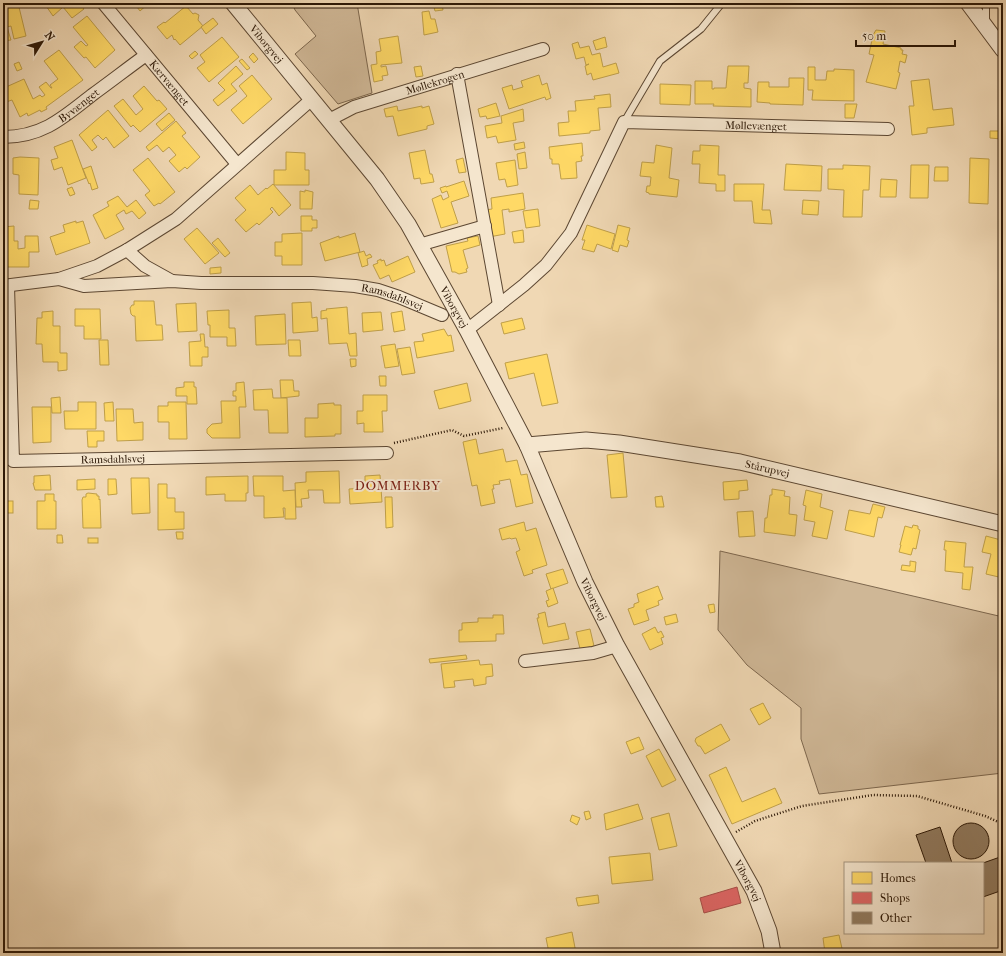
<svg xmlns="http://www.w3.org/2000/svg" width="1006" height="956" font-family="'IM FELL French Canon',serif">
<rect width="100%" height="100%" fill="#f0d8b4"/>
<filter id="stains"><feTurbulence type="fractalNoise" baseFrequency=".005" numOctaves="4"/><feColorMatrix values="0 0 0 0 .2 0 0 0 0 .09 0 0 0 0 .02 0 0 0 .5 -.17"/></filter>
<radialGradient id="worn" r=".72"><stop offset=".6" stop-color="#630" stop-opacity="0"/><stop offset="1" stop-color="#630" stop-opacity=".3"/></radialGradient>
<g fill="#cfb796" stroke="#7d674e">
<polygon points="292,3 357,3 372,93 338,104 295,54 316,36 295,10"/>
<polygon points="720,551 1003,617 1003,773 819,794 801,739 801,708 747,665 718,630"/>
</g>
<g fill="#ffd966" stroke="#bf9f49">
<polygon points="3,3 18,3 26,36 14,39 11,26 7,27 11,40 3,41"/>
<polygon points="44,3 79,3 84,9 72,18 63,7 53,16"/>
<polygon points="134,3 149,3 140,11"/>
<polygon points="433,3 442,3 443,10 435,11"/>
<polygon points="186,6 193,14 195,13 199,15 198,20 203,26 180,45 175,39 174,40 172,35 167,39 157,27 164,22 165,23"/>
<polygon points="429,11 431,19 435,19 438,32 424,35 422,12"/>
<polygon points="87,16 115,50 95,68 86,57 84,58 74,47 81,41 86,46 88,45 73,27"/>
<polygon points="213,18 218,24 206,34 201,27"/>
<polygon points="876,30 885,31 883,44 901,48 901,50 903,50 902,54 907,55 905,63 900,61 898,72 900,73 896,89 866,82 874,55 869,54 873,35"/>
<polygon points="398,36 402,63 381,65 381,67 386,66 388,75 382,76 383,80 374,82 371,65 377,64 376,52 381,51 379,39"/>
<polygon points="222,37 239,57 209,82 197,68 205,62 200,55"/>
<polygon points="605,37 607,47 596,50 593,41"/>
<polygon points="578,42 580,48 589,46 592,55 600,53 603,67 616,63 619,73 593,80 591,73 587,75 585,66 589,64 586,65 584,57 576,59 572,44"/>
<polygon points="59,50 83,80 46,107 47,109 41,112 40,110 28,116 27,113 20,117 12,100 6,102 3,95 3,90 7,88 6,87 24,79 33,99 40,95 42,97 45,95 39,87 46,82 51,88 52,88 50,85 58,79 44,61"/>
<polygon points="195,51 198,54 192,59 189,56"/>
<polygon points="253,53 258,59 254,63 249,57"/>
<polygon points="242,59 250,68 247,70 239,61"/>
<polygon points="19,62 22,69 17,71 14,64"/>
<polygon points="236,66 243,74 231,84 237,91 218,106 213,100 225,90 218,83"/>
<polygon points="421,66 423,76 416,77 414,67"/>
<polygon points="728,66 749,66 748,83 744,83 744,88 751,89 751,107 713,106 714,104 695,104 695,81 712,81 712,89 714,89 714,88 726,88"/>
<polygon points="808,67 815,67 815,80 826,80 827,71 834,71 834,69 854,70 854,101 812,100 813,90 808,90"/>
<polygon points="252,75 272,99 243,124 231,110 247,96 239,86"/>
<polygon points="539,75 542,85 547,83 551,98 546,100 545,97 509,109 502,88 512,85 513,90 523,87 521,81"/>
<polygon points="789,78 804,78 803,105 770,104 770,103 757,102 758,82 769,82 769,87 789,87"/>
<polygon points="929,79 933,110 952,108 954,125 927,128 927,133 912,135 909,106 914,106 911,81"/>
<polygon points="660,84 691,85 690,105 660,104"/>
<polygon points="144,86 157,101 159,100 167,109 140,132 133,125 131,127 114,106 123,99 136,115 143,109 133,96"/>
<polygon points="610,94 611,107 598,108 600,130 590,131 590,133 559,136 558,123 569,122 568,111 576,111 575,101 595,99 594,96"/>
<polygon points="496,103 500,116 487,119 486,116 480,117 478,109"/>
<polygon points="845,104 857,104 854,118 845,118"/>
<polygon points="397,106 398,111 422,106 422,108 429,106 434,124 427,126 427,129 398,136 393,116 386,117 384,109"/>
<polygon points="523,109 524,121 513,123 516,140 498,143 496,136 487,138 485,126 502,123 501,116"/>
<polygon points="108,110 129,136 114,148 106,137 103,140 98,135 92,140 97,147 92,151 79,135"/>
<polygon points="169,113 175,120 162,131 156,124"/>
<polygon points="176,121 186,133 182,136 200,157 187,169 185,167 179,172 169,161 176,155 169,147 163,152 157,145 149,151 146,147"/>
<polygon points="990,131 1002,131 1001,139 990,138"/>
<polygon points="72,140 86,178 68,185 62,167 54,170 51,160 58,158 54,147"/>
<polygon points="524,142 525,148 515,150 514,144"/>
<polygon points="582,143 583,156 581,156 582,161 576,162 577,178 561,179 559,164 552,164 552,159 550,159 549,147"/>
<polygon points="656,145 672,148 669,178 679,180 677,197 649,194 649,193 646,192 647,186 650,186 651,177 640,176 642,162 654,163"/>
<polygon points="700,145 719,146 718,175 725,175 725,191 716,191 716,184 699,183 700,164 692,164 693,151 700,151"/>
<polygon points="425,150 430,174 432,174 434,182 421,184 420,178 414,179 409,153"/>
<polygon points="286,152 305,153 305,170 309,170 309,185 274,185 274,170 286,170"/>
<polygon points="525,152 527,168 519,169 517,154"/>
<rect x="3" y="157" width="3" height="18"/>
<polygon points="20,157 39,158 38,195 19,194 19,175 13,174 13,158"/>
<polygon points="148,158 175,192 160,204 159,203 154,206 145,195 150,191 133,170"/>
<polygon points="463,158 466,172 459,173 456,160"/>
<polygon points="970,158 989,159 988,204 969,203"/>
<polygon points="515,160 518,185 507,187 505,179 499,180 496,163"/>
<polygon points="786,164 822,166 821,191 784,190"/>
<polygon points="843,165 870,166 869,190 863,190 862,217 843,217 844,190 828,189 828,169 843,169"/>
<polygon points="911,165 929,165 928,198 910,198"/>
<polygon points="91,166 98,188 92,190 90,183 89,184 83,169"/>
<polygon points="935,167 948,167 948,181 934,181"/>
<polygon points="881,179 897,180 896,197 880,197"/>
<polygon points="464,181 469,196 451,202 458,223 441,228 432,199 441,195 443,200 449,197 447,191 442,193 440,188 446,186 446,187"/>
<polygon points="273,184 291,205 279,216 272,207 270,209 273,212 259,225 257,223 246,232 235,220 246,210 235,198 250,185 258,195 266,188 267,189"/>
<polygon points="734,184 764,184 762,210 770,210 772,224 754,223 752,201 734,201"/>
<polygon points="72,187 75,194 70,196 67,189"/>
<polygon points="305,190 313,192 312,209 300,209 300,191 305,192"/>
<polygon points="523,193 525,209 509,212 509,209 502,210 505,234 489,237 485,210 492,209 491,198"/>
<polygon points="118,196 127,207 136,200 146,213 139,219 132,211 126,214 124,210 116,215 124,229 105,239 93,215 109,206 107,202"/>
<polygon points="30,200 39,201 38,209 29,209"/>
<polygon points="803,200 819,201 818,215 802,214"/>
<polygon points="538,209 540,226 526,228 523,211"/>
<polygon points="301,216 312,216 312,220 317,220 317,228 312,228 312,231 301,231"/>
<polygon points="76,221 76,223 83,221 90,243 56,255 50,237 65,232 63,225"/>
<polygon points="587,225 615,234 611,249 597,244 594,252 582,249 585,240 582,240"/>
<polygon points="618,225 630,228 627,240 629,241 627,247 620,245 618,252 612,250"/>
<polygon points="14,226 14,241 18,241 18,249 25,248 25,236 38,236 39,252 29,252 29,267 3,267 3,227"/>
<polygon points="197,228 219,253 205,264 184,239"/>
<polygon points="523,230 524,242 514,243 512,232"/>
<polygon points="302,233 302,265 282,265 282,256 275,256 275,242 282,242 282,234"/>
<polygon points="355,233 360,252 325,261 320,243 339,236 339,238"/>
<polygon points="478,236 480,245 463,250 468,268 466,269 467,272 459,274 455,272 452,272 446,246 468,241 467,238"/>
<polygon points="218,238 230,253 225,257 212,243"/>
<polygon points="364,251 366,256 370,254 372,257 367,259 368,265 362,267 358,253"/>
<polygon points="408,256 415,272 392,282 389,275 380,279 373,265 378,263 377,261 381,259 381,261 384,260 386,266"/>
<polygon points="221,267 221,273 210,274 210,268"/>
<polygon points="134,301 154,301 156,325 162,325 163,340 136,341 135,316 133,316 131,314 130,308 132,305 134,305"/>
<polygon points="311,302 312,318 317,317 318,331 293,333 292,303"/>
<polygon points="196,303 197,331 178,332 176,304"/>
<polygon points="347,307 349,334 356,333 357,356 350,356 347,343 329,344 327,318 321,319 321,311 327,310 326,309"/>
<polygon points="75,309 100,309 101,339 84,339 84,326 75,326"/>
<polygon points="229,310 229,328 235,328 236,346 227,346 227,337 210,337 210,325 208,325 207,311"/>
<polygon points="53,311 53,326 60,326 60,353 67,353 67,370 58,371 58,362 43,362 42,344 36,344 37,318 42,318 42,312"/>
<polygon points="402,311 405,330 394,332 391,313"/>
<polygon points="381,312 383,330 363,332 362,313"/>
<polygon points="285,314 286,344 256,345 255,316"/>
<polygon points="522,318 525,329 504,334 501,323"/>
<polygon points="444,329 448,336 451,335 454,351 417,358 414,342 424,341 422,334"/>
<polygon points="200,334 204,334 205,347 208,347 208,357 202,357 202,366 190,366 189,342 201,341"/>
<polygon points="99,340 108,340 109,365 100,365"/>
<polygon points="288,340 300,340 301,356 289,356"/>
<polygon points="395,344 399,366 385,368 381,346"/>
<polygon points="410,347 415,373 402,375 397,349"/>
<polygon points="547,354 558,403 542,406 534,373 509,379 505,363"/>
<polygon points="350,359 356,359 356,366 351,367"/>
<polygon points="379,376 386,376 386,386 380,386"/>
<polygon points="280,380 293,380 294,391 299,391 299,396 281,398"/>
<polygon points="184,382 194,382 194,387 196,387 197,404 187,404 187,396 176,396 176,388 184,387"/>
<polygon points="244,382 246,407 239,407 240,438 212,438 207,433 207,429 212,424 222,423 221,401 236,401 236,396 233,396 233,391 236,391 236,383"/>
<polygon points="467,383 471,401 439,409 434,391"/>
<polygon points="272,389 273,398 287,398 288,433 269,433 268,410 254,410 253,390"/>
<polygon points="363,395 387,395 387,411 382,411 383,432 364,432 364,423 357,424 357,411 363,411"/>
<polygon points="60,397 61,413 52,413 51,398"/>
<polygon points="78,402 96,402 96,429 65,429 64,411 78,411"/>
<polygon points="113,402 114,421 105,421 104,403"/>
<polygon points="168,402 186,402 187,439 169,439 169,422 158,422 158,406 168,406"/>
<polygon points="334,403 334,405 341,405 341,434 335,434 335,436 305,437 305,418 318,418 318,404"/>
<polygon points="32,407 51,407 51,442 33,443"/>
<polygon points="116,409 133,409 134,423 143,422 143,440 117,441"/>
<polygon points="87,431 104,431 104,441 97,441 97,447 88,447"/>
<polygon points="476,439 479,454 503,449 506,462 517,460 521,475 527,474 533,503 516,507 510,479 499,481 500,484 493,485 494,489 492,489 495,503 481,506 477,485 472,486 463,442"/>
<polygon points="623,453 627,497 611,498 607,455"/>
<polygon points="339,471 340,503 324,503 323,490 308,490 309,498 301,499 302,507 296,507 295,483 306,482 306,472"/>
<polygon points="50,475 51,490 35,490 33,483 34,483 34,476"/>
<polygon points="380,475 382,502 350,504 349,489 365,488 365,476"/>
<polygon points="248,476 248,493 246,493 246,501 225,501 225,494 206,495 206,477"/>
<polygon points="253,476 283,476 283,491 295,490 296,519 285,519 285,508 283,508 284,517 264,518 264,496 254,496"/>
<polygon points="131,478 149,478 150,513 132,514"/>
<polygon points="95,479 95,489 77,490 77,480"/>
<polygon points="108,479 116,479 117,494 108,495"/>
<polygon points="747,480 748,490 739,491 739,499 724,500 723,482"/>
<polygon points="158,484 167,484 167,498 175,498 175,512 184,512 184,529 158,530"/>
<polygon points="772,489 785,491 784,496 790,497 789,514 797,515 795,536 764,532 765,518 767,518 770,495 772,495"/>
<polygon points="806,490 822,494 820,507 833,511 827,539 812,536 815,522 804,520 806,506 803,505"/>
<polygon points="88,493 97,494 97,496 99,496 99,500 100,499 101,528 83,528 82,500 83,497 86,497 86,494"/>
<polygon points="45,494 54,494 54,501 56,501 56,529 37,529 37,501 45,501"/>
<polygon points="662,496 664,507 656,507 655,497"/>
<polygon points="385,497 392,497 393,527 386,528"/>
<rect x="3" y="501" width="10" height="12"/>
<polygon points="873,504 885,507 882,518 878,517 874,537 845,530 849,510 870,514"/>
<polygon points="753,511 755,536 739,537 737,512"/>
<polygon points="524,522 526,531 536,528 547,565 532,570 533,573 524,576 516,552 520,550 516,538 511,539 510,538 502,540 499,529"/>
<polygon points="913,525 918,526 918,529 920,530 916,549 913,548 911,555 899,552 901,545 900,545 905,526 912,528"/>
<polygon points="176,532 183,532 183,539 177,539"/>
<polygon points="57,535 62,535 63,543 57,543"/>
<polygon points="986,536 1001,540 999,549 1003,550 1003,578 986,574 991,554 982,552"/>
<rect x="88" y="538" width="10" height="5"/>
<polygon points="945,541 966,543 964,567 973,567 970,590 962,589 963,573 945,571 946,550 944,550"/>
<polygon points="910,561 916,562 915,572 901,570 902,565 910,566"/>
<polygon points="563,569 568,583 551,589 546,574"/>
<polygon points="658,586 663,599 658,601 659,605 646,610 649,620 634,625 628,609 634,607 634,604 639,602 637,594"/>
<polygon points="553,588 558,603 548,607 546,601 549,600 546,591"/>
<polygon points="714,604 715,612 710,613 708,605"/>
<polygon points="545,612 548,627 565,623 569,639 543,644 537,618 539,618 538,614"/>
<polygon points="676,614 678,622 666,625 664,617"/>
<polygon points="493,615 503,615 504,634 496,634 496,641 459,642 459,630 462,630 462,623 478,622 478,618 493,618"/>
<polygon points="655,627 658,633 661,631 664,637 661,638 663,644 650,650 642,634"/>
<polygon points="590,629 594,646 580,649 576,632"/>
<polygon points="466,655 467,659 430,663 429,659"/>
<polygon points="479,660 480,665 492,664 493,676 486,677 486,684 474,686 473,679 454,681 455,687 444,688 441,664"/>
<polygon points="763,703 771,718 759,725 750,709"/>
<polygon points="721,724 730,740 705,754 700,746 698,746 695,741 696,738"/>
<polygon points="639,737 644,749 631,754 626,742"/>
<polygon points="659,749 676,780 662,787 646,756"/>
<polygon points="726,767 742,802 775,788 782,803 732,824 709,775"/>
<polygon points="638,804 643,819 606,830 604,814"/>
<polygon points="589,811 591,818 586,820 584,812"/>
<polygon points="669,813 677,846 659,850 651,818"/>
<polygon points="572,815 580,818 577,825 570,821"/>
<polygon points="650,853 653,880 612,884 609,857"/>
<polygon points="598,895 599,903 578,906 576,898"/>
<polygon points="572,932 576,953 549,953 546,938"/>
<polygon points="839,935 843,953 825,953 823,938"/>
</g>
<polygon fill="#e06666" stroke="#aa4e49" points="737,887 741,903 704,913 700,898"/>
<g fill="#917b60" stroke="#2b1706">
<circle cx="971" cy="841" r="18"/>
<polygon points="940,827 952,863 926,863 916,835"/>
<polygon points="1003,856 1003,890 983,897 983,863"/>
</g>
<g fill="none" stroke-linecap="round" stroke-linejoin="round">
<defs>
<g id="service">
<polyline points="986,21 986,3"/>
<polyline points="624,122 660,61 701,29 722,3"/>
</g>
<g id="minor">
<path id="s1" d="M103,3l134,161"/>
<polyline points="457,74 499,305"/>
<path id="s2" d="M329,120l25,-13 189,-58"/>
<path id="s3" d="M3,137c39,0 60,-19 89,-42 18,-13 36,-27 54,-40"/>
<polyline points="419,245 485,226"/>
<polyline points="127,250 145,266 172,281"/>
<path id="s4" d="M59,279l25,7 88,-5 29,2h112l42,3 23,4 21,7 43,18"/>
<polyline points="3,286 59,279 97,266 127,250 176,219 312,99"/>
<path id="s5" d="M8,286l5,175 374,-8"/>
<path id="s6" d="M467,330l57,-45 22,-20 25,-32 53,-111 264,7"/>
<polyline points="525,661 593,653 617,646"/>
</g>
<g id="tertiary">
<path id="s7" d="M233,3l144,176 31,45 59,106 60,115 58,137 32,64 137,245 15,40 4,22"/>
<polyline points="968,3 1003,50"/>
<path id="s8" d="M527,445l59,-5 33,3 121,19 263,62"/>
</g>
</defs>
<use href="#service" stroke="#5c4732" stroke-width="8"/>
<use href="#minor" stroke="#5c4732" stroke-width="14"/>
<use href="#tertiary" stroke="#5c4732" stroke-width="17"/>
<g stroke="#2b1706" stroke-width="2.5" stroke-dasharray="1 2" stroke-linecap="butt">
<polyline points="394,443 452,430 464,436 503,428"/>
<polyline points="736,832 755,821 802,806 873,795 917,796 985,816 1003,824"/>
</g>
<use href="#service" stroke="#f5e6ce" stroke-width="6"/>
<use href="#minor" stroke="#f5e6ce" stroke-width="12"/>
<use href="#tertiary" stroke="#f5e6ce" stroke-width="15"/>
</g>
<g text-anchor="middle" stroke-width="4" stroke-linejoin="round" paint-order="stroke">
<g font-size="11" fill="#2b1706" stroke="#f5e6ce">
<text dy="4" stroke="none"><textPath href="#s7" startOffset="53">Viborgvej</textPath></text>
<text dy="4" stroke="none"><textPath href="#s2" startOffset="113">Møllekrogen</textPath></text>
<text dy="4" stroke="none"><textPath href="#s1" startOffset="104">Kærvænget</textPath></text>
<text dy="4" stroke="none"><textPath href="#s3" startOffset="84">Byvænget</textPath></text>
<text dy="4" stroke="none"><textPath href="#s6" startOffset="398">Møllevænget</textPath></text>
<text dy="4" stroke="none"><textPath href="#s4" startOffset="336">Ramsdahlsvej</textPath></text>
<text dy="4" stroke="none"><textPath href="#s7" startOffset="377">Viborgvej</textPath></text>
<text dy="4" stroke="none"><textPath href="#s5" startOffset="275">Ramsdahlsvej</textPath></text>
<text dy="4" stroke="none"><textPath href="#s8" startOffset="243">Stårupvej</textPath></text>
<text dy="4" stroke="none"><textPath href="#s7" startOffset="701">Viborgvej</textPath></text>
<text dy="4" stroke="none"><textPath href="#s7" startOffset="1022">Viborgvej</textPath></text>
</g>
<g font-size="13" letter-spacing="1" fill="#7a1f14" stroke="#f5e6ce">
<text x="398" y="490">DOMMERBY</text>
</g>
</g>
<rect width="1006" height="956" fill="none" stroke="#f0d8b4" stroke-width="16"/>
<rect x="4" y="4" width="998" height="948" fill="none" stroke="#2b1706" stroke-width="2"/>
<rect x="8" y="8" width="990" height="940" fill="none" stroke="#2b1706"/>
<rect x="844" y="862" width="140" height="72" fill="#f5e6ce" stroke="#a4937e"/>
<rect x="852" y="872" width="20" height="12" fill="#ffd966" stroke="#a4937e"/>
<text x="880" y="882" font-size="12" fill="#2b1706">Homes</text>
<rect x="852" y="892" width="20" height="12" fill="#e06666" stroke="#a4937e"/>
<text x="880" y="902" font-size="12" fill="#2b1706">Shops</text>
<rect x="852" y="912" width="20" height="12" fill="#917b60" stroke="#a4937e"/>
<text x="880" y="922" font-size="12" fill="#2b1706">Other</text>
<g transform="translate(42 42) rotate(53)" stroke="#f5e6ce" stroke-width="3" paint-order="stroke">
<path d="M0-3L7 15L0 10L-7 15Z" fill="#2b1706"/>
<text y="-6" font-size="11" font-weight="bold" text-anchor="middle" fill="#2b1706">N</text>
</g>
<path d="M856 40v6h99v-6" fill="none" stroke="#2b1706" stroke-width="2"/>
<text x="862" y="40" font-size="12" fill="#2b1706" stroke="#f5e6ce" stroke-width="3" paint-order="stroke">50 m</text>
<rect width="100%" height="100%" filter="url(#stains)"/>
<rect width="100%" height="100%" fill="url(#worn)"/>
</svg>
